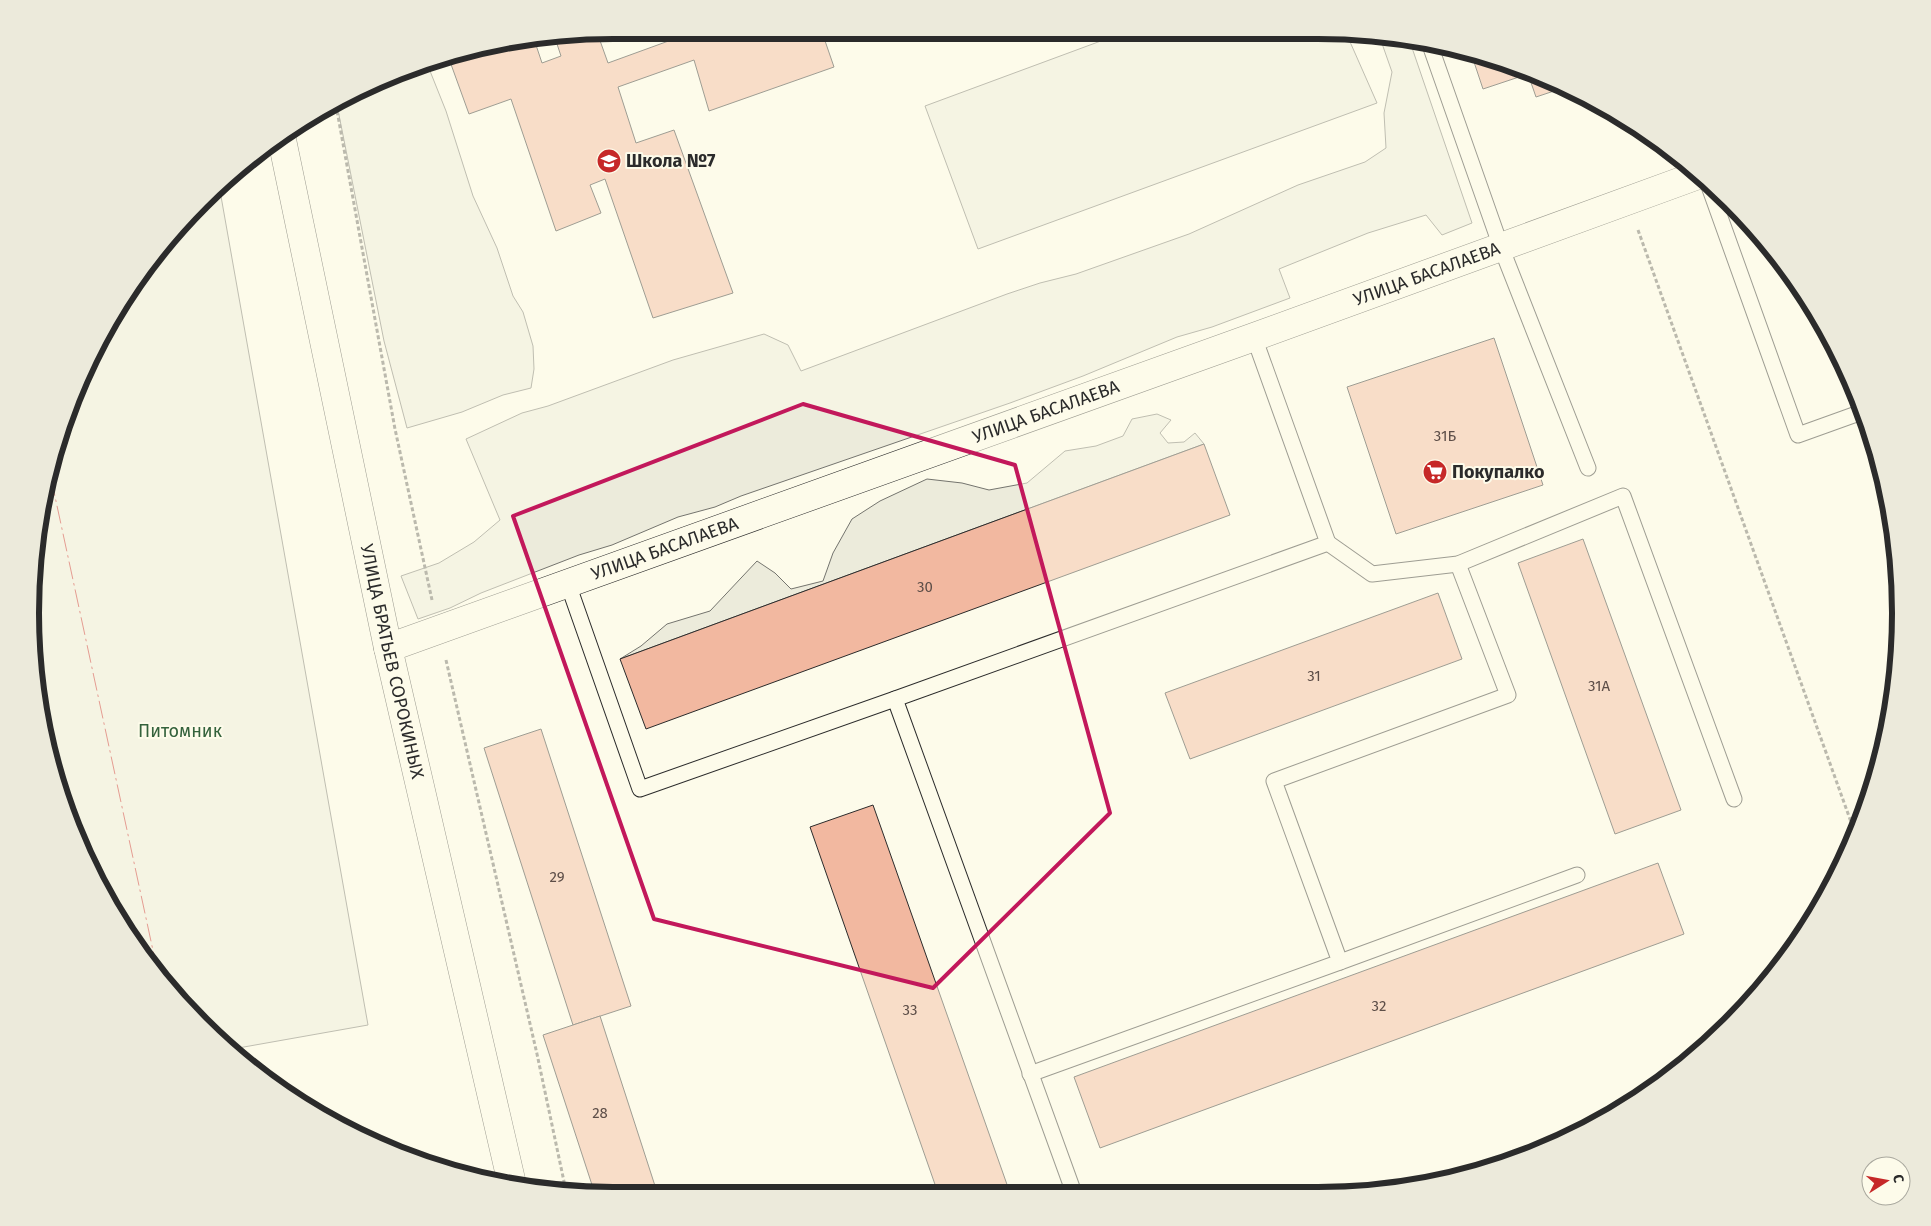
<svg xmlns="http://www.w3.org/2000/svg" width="1931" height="1226" font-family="'Fira Sans',sans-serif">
<rect width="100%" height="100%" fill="#fdfbea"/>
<g fill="#ecebdb" stroke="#74746e">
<polygon points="1117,35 1347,35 1377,103 978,249 925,106"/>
<polygon points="1379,35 1394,35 1409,39 1472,223 1442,235 1426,215 1368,233 1279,269 1290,298 1212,327 1177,337 1083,376 1010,403 741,496 715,507 678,517 612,545 579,555 481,593 450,608 418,619 401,576 439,563 474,542 500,520 466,439 522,413 548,406 673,360 764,334 788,345 801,371 1007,294 1040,283 1076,274 1189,234 1298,185 1365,162 1386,148 1384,113 1392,72"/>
<polygon points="426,61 446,111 473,196 497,248 513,296 523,312 533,346 534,369 531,388 503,395 462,412 407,428 384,341 337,105"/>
<polygon points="219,185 368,1025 227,1050 128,937 74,836 50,764 31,651 31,575 61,425 108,322 150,258 201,201"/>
<polygon points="1157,414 1171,420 1160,433 1168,443 1184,442 1195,433 1204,444 620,659 641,646 667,624 710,611 757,561 775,573 791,589 823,581 833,553 852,519 880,501 927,479 962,483 989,490 1027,483 1065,451 1096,446 1123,436 1132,419"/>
</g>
<g fill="#f2b8a0" stroke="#2b2b2b">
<polygon points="554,35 598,35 608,63 685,35 823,35 834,67 709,111 694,60 618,87 636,143 674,130 733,293 653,318 605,179 590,185 601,213 556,231 511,99 469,114 448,56 533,36 542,63 561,56"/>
<polygon points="1472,56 1541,74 1566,87 1536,97 1528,74 1483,89"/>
<polygon points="1494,338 1543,485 1396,534 1347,387"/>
<polygon points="1204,444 1230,515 646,729 620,659"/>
<polygon points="1583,539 1681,810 1615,834 1518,563"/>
<polygon points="1438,593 1462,659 1190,759 1165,693"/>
<polygon points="541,729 631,1006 573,1025 484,748"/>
<polygon points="873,805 1010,1193 938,1193 810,827"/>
<polygon points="1658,863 1684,934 1100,1148 1074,1077"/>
<polygon points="600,1016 657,1192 594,1191 543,1035"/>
</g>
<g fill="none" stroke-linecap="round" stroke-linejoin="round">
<defs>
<g id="lane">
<polyline points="1430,45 1501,247 1588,468"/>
<polyline points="1706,178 1798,435 1862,412"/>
<polyline points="1328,543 1372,574 1458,564 1623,496 1734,799"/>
<polyline points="568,584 640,789 895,699 1074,1193"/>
<polyline points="895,699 1328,543 1254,337"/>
<polyline points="1340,962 1577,875"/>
<polyline points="1030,1074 1340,962 1274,781 1508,695 1458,564"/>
</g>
<g id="secondary">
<path id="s1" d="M281,135l107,513 124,536"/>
<path id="s2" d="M388,648l866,-311 447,-163"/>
</g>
</defs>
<use href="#lane" stroke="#2b2b2b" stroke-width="17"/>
<use href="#secondary" stroke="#2b2b2b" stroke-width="29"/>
<g stroke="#6a6964" stroke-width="3" stroke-dasharray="4 2.5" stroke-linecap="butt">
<polyline points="336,105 395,429 432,600"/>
<polyline points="1638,230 1855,833"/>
<polyline points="446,660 537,1054 566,1191"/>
</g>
<use href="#lane" stroke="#fdfbea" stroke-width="15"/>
<use href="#secondary" stroke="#fdfbea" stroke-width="28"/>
<polyline stroke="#c62828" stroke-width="1" stroke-dasharray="18 4 2.5 4" stroke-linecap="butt" points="51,478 157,969"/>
</g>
<path d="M0 0H1931V1226H0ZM803,404l212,61 95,348 -177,175 -279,-69 -141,-403z" fill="#fdfbea" fill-opacity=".55" fill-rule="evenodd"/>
<path fill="none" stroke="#c2185b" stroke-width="4" stroke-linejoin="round" d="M803,404l212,61 95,348 -177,175 -279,-69 -141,-403z"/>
<defs>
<symbol id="school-disc" viewBox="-11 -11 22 22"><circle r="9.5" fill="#c62828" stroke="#fdfbea"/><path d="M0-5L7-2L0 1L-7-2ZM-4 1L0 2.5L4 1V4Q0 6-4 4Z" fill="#fff"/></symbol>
<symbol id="supermarket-disc" viewBox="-11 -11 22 22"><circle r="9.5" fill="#c62828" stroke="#fdfbea"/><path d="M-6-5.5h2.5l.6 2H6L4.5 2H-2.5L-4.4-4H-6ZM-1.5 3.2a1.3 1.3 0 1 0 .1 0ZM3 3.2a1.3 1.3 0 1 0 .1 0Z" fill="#fff"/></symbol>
</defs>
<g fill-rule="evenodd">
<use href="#school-disc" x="595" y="147" width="28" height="28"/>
<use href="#supermarket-disc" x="1421" y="458" width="28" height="28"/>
</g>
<g text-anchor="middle" stroke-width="4" stroke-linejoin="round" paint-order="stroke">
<g font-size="15" fill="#5d4e48">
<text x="1445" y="441">31Б</text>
<text x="925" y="592">30</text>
<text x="1314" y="681">31</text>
<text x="1599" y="691">31А</text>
<text x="557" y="882">29</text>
<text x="1379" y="1011">32</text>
<text x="910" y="1015">33</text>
<text x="600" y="1118">28</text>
</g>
<g font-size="18" font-weight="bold" fill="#2b2b2b" stroke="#fdfbea" text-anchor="start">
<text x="626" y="167">Школа №7</text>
<text x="1452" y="478">Покупалко</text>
</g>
<g font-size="18" fill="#2b2b2b" stroke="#fdfbea">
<text dy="6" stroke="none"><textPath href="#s2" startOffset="1104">УЛИЦА БАСАЛАЕВА</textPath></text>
<text dy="6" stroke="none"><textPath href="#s2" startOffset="699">УЛИЦА БАСАЛАЕВА</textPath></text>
<text dy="6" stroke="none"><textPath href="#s2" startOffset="294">УЛИЦА БАСАЛАЕВА</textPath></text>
<text dy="6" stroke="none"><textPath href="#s1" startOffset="538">УЛИЦА БРАТЬЕВ СОРОКИНЫХ</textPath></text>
</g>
<g font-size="18" fill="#34623c" stroke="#fdfbea">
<text x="180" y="737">Питомник</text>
</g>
</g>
<path d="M0 0H1931V1226H0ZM613 39H1318A574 574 0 0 1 1892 613V613A574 574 0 0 1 1318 1187H613A574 574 0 0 1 39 613V613A574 574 0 0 1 613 39Z" fill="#eceadb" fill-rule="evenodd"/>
<path fill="none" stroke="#2b2b2b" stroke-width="6" d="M613 39H1318A574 574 0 0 1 1892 613V613A574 574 0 0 1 1318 1187H613A574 574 0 0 1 39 613V613A574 574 0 0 1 613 39Z"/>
<g transform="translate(1886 1181) rotate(79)"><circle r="24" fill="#fdfbea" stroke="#a9a89e"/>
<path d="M0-4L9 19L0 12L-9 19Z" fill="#c62828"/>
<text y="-8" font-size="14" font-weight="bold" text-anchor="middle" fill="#2b2b2b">С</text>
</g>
</svg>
